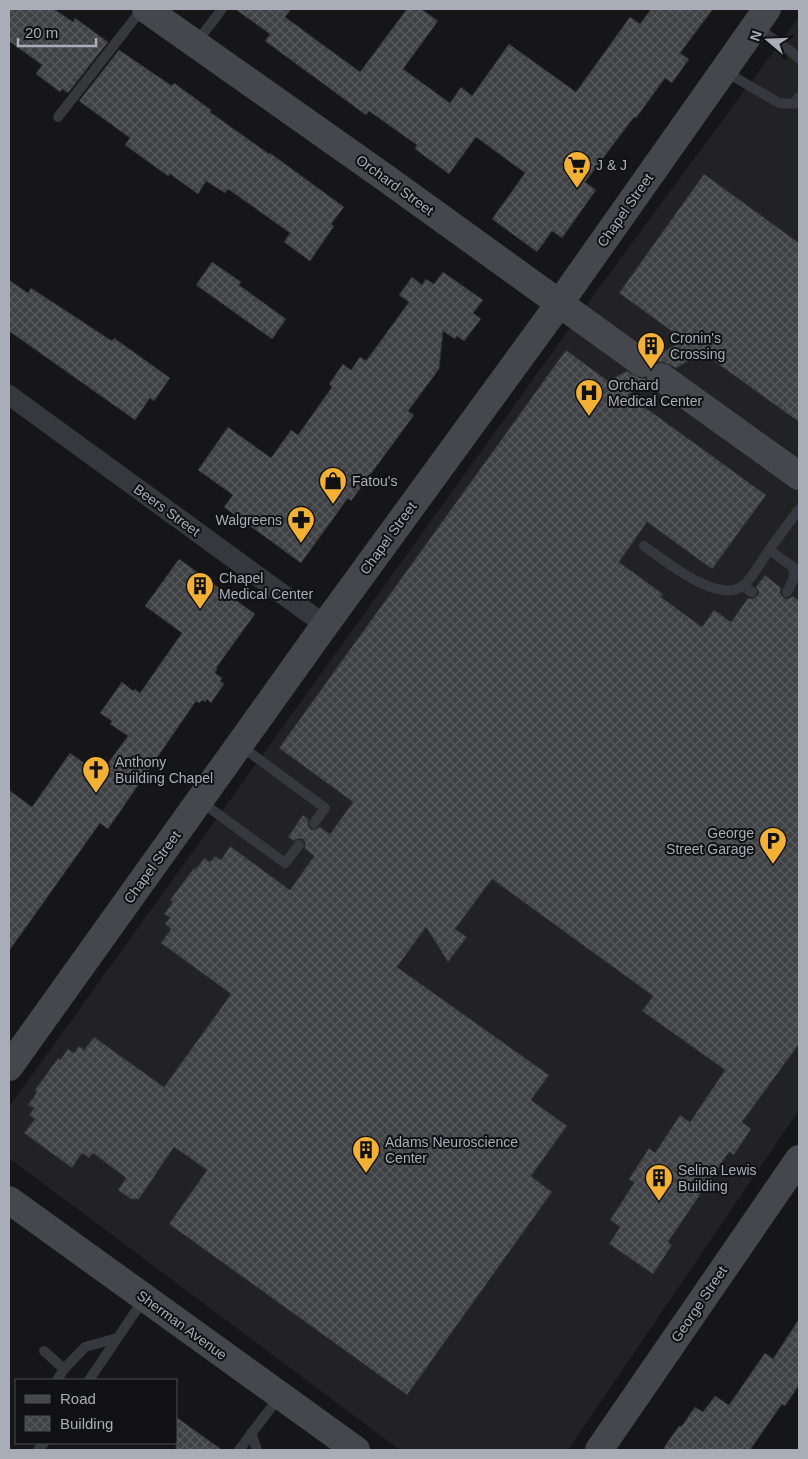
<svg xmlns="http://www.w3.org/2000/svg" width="808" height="1459" font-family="Arial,sans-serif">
<defs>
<pattern id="building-cross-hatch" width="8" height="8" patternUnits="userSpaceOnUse" patternTransform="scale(1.25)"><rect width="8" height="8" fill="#404145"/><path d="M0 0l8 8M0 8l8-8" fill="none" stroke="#595a5e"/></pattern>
</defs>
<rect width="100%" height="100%" fill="#161618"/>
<polygon fill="#222225" points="799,17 799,1110 568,1450 400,1450 9,1158 9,1107 598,289"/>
<g fill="url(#building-cross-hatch)" stroke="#303034">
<polygon points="9,9 54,9 73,22 75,18 108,42 68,93 62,89 60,92 36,74 42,65 9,41"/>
<polygon points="235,9 291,9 285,17 360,72 407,9 421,9 438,21 403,69 450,103 461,87 472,96 509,44 576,92 630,17 640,24 651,9 713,9 680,53 689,59 672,83 665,78 636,118 634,117 585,182 596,190 562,238 552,231 537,252 492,219 525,173 476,137 449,174 415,149 417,145 369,111 366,115 265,41 270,34"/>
<polygon points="119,50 172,86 174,83 211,110 210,112 269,154 270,153 344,207 331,224 334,226 310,261 284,242 290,233 228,189 225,193 206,181 198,194 170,174 168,176 125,145 130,138 79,101"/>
<polygon points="704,174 799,243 799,422 703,353 676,368 663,362 657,362 656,356 684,340 619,293"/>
<polygon points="212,262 241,282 239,285 286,319 272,339 196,285"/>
<polygon points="443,272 483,300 473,313 481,319 464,341 457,336 455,339 443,331 439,369 408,411 414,415 351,501 348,498 301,563 224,507 233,495 198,470 228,427 271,458 291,430 298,435 332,387 329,384 343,364 351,370 360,357 366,361 409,302 399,295 412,277 422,285 426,279 434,284"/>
<polygon points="9,280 28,293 31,288 112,341 114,338 170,378 154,401 150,398 135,420 9,331"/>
<polygon points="566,350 608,381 627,371 640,378 646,378 647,384 628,395 766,495 712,569 647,522 619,562 663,594 661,597 702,627 714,610 731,622 748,598 752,599 757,596 759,592 756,587 765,575 781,588 780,593 784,598 788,599 793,596 799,601 799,1044 742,1122 751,1129 734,1155 729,1152 668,1242 672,1245 653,1274 609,1244 620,1227 610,1220 634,1183 629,1179 649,1148 655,1153 680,1115 690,1122 725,1070 642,1011 653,996 492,879 455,929 467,937 448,962 426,927 397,967 549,1075 531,1100 567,1126 531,1176 552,1192 407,1395 169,1224 207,1170 174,1147 139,1199 131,1199 118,1190 126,1178 93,1153 89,1158 82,1153 72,1168 24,1133 35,1119 29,1115 34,1108 28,1105 37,1092 35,1090 58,1058 60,1060 68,1049 74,1053 79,1046 84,1050 94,1037 164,1087 231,994 161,943 171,929 165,924 170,918 164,914 173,902 170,900 194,868 196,869 204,858 210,862 215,856 221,860 230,846 290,890 314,856 305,849 305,843 303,839 297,839 294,841 288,837 303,815 308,819 308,825 310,829 316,829 320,827 330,834 353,802 279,748"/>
<polygon points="179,559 255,614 216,668 217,669 215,673 222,678 220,681 224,684 211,703 207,699 205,702 202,700 199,703 196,701 108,829 100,823 9,951 9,790 32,807 70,753 84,763 88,758 103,770 128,736 110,724 112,721 100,713 122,682 133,691 135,689 140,693 182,633 145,606"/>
<polygon points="799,1319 799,1385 785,1406 782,1404 750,1450 663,1450 667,1443 679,1426 681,1427 695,1407 703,1412 715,1396 729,1405 765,1353 773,1359"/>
<polygon points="176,1417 222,1450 176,1450"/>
</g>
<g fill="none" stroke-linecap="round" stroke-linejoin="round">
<g stroke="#37383d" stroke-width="10">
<polyline points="756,27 792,52 799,59"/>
<polyline points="196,43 222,9"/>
<polyline points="724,71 779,103 794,104 799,97"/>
<polyline points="58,117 142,9"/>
<polyline points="799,509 769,550 799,571"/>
<path d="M644,546c20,14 75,60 100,39 9,-8 18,-25 25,-35"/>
<polyline points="743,586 752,592"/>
<polyline points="787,592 794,578 793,567"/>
<polyline points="241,746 325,808 314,823"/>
<polyline points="200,801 285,863 299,845"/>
<polyline points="44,1351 64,1369 57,1380"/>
<polyline points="64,1369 85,1347 117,1338"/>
<polyline points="89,1380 144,1299"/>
<polyline points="251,1433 257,1450"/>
<polyline points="38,1450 44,1443"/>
<polyline points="239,1450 279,1397"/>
</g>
<polyline stroke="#37383d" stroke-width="20" points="9,395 325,625"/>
<g stroke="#45474d" stroke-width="28">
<polyline points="146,9 387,179 642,363"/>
<polyline points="661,377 799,476"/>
<polyline points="9,1067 325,625 559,304 767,9"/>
<polyline points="9,1200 356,1450"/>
<polyline points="599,1450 799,1159"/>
</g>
</g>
<defs>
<symbol id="supermarket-pin" viewBox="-11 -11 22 30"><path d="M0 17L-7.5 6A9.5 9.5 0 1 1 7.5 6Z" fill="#f2b134" stroke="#111113"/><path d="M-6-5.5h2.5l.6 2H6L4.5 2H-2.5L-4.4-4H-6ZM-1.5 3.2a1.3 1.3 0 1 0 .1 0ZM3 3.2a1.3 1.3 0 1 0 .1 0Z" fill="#111"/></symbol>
<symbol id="building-pin" viewBox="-11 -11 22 30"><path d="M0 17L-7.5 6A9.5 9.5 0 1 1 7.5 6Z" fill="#f2b134" stroke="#111113"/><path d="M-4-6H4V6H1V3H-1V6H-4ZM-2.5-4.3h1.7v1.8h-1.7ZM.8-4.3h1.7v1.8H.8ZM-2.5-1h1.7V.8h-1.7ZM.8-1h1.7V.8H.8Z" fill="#111"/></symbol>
<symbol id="hospital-pin" viewBox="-11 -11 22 30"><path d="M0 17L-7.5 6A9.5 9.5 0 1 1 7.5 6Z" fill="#f2b134" stroke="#111113"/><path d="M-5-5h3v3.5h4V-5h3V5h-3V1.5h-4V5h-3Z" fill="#111"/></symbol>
<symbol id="shop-pin" viewBox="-11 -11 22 30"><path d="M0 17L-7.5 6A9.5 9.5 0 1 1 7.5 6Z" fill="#f2b134" stroke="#111113"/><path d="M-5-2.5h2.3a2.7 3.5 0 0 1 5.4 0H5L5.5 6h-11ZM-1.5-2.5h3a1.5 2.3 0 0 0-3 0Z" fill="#111"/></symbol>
<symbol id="pharmacy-pin" viewBox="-11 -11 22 30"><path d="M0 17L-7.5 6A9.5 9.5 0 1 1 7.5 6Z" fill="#f2b134" stroke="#111113"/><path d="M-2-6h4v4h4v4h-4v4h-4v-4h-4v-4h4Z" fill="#111"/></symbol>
<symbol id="church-pin" viewBox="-11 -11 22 30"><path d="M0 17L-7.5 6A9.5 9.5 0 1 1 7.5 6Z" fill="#f2b134" stroke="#111113"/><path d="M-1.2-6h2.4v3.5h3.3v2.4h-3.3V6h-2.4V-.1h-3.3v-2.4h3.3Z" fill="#111"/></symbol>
<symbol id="parking-pin" viewBox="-11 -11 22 30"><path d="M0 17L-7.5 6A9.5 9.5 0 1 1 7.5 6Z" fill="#f2b134" stroke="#111113"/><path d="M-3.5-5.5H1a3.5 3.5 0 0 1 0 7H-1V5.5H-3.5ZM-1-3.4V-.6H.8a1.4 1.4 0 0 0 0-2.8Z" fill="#111"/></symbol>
</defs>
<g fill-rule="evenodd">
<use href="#supermarket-pin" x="561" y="149" width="32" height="43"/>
<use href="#building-pin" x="635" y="330" width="32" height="43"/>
<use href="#hospital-pin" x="573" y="377" width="32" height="43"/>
<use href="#shop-pin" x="317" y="465" width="32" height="43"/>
<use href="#pharmacy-pin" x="285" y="504" width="32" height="43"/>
<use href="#building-pin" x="184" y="570" width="32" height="43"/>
<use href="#church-pin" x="80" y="754" width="32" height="43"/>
<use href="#parking-pin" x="757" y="825" width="32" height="43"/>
<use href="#building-pin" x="350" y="1134" width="32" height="43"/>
<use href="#building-pin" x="643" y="1162" width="32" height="43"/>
</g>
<g text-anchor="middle" stroke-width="4" stroke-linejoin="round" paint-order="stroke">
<g font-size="14" fill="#a8adb8" stroke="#111113" text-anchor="start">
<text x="596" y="170">J &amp; J</text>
<text x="670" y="343">Cronin's<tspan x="670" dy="16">Crossing</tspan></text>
<text x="608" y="390">Orchard<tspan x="608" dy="16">Medical Center</tspan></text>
<text x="352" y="486">Fatou's</text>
<text x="282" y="525" text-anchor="end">Walgreens</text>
<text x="219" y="583">Chapel<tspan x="219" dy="16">Medical Center</tspan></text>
<text x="115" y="767">Anthony<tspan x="115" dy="16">Building Chapel</tspan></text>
<text x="754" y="838" text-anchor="end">George<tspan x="754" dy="16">Street Garage</tspan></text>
<text x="385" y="1147">Adams Neuroscience<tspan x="385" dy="16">Center</tspan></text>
<text x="678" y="1175">Selina Lewis<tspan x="678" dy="16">Building</tspan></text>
</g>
<g font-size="14" fill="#a8adb8" stroke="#111113">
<text transform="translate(395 185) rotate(36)" y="5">Orchard Street</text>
<text transform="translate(625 210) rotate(-55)" y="5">Chapel Street</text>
<text transform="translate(167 510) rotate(36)" y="5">Beers Street</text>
<text transform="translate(388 538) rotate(-54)" y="5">Chapel Street</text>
<text transform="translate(152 867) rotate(-54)" y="5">Chapel Street</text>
<text transform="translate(699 1304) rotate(-56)" y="5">George Street</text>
<text transform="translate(182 1325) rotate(36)" y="5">Sherman Avenue</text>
</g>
</g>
<rect width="808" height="1459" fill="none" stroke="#a8adb8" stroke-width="20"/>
<rect x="15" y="1379" width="162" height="65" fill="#111113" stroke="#4d4f55"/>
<rect x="25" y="1395" width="25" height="8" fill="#45474d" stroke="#4d4f55"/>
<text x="60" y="1404" font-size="15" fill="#a8adb8">Road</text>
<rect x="25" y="1416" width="25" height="15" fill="url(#building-cross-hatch)" stroke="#4d4f55"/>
<text x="60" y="1429" font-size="15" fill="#a8adb8">Building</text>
<g transform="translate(768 40) rotate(289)" stroke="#111113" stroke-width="4" paint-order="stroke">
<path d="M0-4L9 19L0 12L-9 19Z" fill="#a8adb8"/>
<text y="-8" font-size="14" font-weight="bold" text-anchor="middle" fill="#a8adb8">N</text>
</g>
<path d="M18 38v8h78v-8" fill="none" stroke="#a8adb8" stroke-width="2.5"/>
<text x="25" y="38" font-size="15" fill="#a8adb8" stroke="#111113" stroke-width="4" paint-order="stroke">20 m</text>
</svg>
